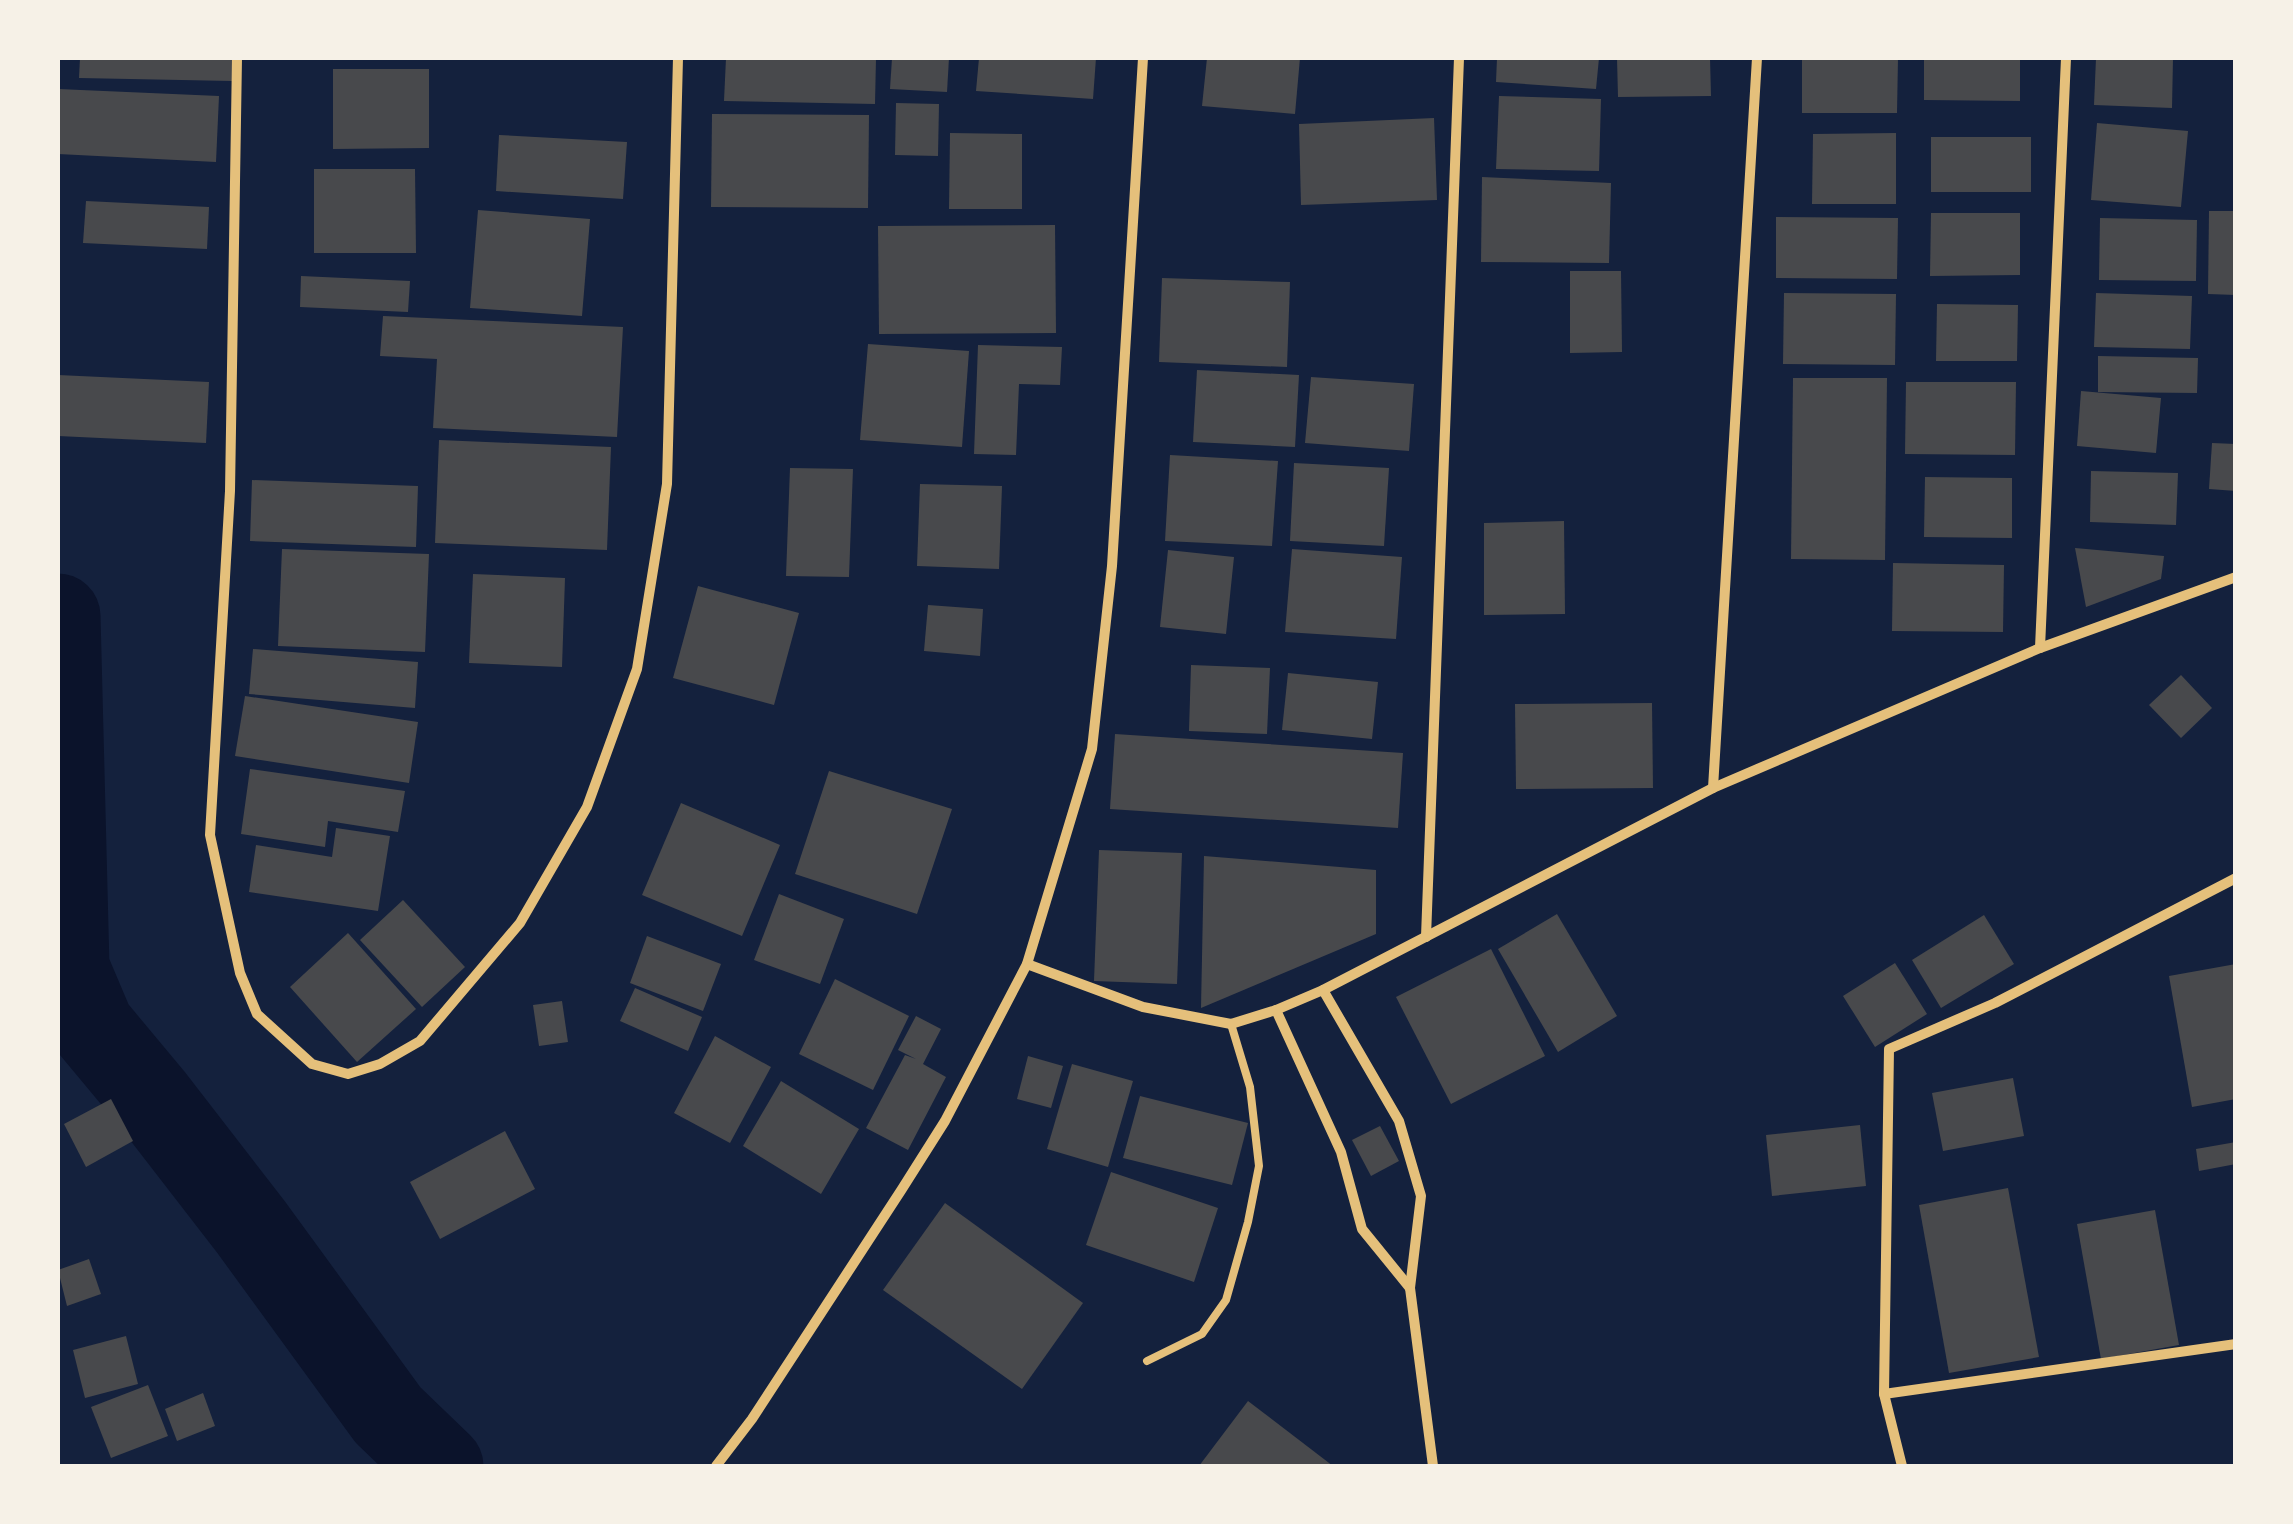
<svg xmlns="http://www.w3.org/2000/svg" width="2293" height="1524" font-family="Jost,sans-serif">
<rect width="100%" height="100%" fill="#14213d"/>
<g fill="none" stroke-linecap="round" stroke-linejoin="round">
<polyline stroke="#0b132b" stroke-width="85" points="58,616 67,968 92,1027 152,1099 251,1227 388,1415 441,1466"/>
</g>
<g fill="#48494c">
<polygon points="80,58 232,58 232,81 79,78"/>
<polygon points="726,58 876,58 875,104 724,101"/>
<polygon points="892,58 949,58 947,92 890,89"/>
<polygon points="979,58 1096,58 1093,99 976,91"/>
<polygon points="1207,58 1300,58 1295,114 1202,106"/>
<polygon points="1497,58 1599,58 1596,89 1496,82"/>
<polygon points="1617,58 1710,58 1711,96 1618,97"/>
<polygon points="1802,58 1898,58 1897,113 1802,113"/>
<polygon points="1924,58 2020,58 2020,101 1924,100"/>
<polygon points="2096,58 2173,58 2172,108 2094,105"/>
<polygon points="333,69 429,69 429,148 333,149"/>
<polygon points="58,89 219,96 216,162 58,154"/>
<polygon points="1499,96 1601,99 1599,171 1496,169"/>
<polygon points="896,103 939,104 938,156 895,155"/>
<polygon points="712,114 869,115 868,208 711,207"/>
<polygon points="1434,118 1437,200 1301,205 1299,124"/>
<polygon points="2097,123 2188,131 2181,207 2091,200"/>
<polygon points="950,133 1022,134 1022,209 949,209"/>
<polygon points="1896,133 1896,204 1812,204 1813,134"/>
<polygon points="499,135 627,142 623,199 496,191"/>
<rect x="1931" y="137" width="100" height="55"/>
<polygon points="314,169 415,169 416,253 314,253"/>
<polygon points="1482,177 1611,183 1609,263 1481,262"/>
<polygon points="86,201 209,207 207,249 83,243"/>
<polygon points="478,210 590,219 582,316 470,308"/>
<polygon points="2209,211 2236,211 2236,295 2208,294"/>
<polygon points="1931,213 2020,213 2020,275 1930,276"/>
<polygon points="1776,217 1898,218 1897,279 1776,278"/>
<polygon points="2100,218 2197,220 2196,281 2099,280"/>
<polygon points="1055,225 1056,333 879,334 878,226"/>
<polygon points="1570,271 1621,271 1622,352 1570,353"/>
<polygon points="301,276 410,281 408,312 300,307"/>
<polygon points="1162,278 1290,282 1287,367 1159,362"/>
<polygon points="1784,293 1896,294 1895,365 1783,364"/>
<polygon points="2096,293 2192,296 2190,349 2094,347"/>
<polygon points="1937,304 2018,305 2017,361 1936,361"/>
<polygon points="383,316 623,327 617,437 433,428 437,359 380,356"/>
<polygon points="868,344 969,351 962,447 860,440"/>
<polygon points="978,345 1062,347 1060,385 1019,384 1016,455 974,454"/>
<polygon points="2098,356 2198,358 2197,393 2098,392"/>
<polygon points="1197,370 1299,375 1295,447 1193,442"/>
<polygon points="58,375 209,382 206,443 58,436"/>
<polygon points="1311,377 1414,384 1409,451 1305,443"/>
<polygon points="1793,378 1887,378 1885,560 1791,559"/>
<polygon points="1906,382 2016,382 2015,455 1905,454"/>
<polygon points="2081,391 2161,398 2156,453 2077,446"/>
<polygon points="439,440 611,447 607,550 435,543"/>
<polygon points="2212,443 2236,444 2236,491 2209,489"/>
<polygon points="1170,455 1278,461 1272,546 1165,541"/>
<polygon points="1294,463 1389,468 1384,546 1290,541"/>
<polygon points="790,468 853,469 849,577 786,576"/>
<polygon points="2091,471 2178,473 2176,525 2090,522"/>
<polygon points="1925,477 2012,478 2012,538 1924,537"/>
<polygon points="252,480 418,486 416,547 250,541"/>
<polygon points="920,484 1002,486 999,569 917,566"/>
<polygon points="1564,521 1565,614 1484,615 1484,523"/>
<polygon points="2075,548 2164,556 2161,579 2086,607"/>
<polygon points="282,549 429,554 425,652 278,646"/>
<polygon points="1292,549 1402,557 1396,639 1285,632"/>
<polygon points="1168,550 1234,557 1226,634 1160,627"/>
<polygon points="1893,563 2004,565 2003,632 1892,631"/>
<polygon points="473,574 565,578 562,667 469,663"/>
<polygon points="698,586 799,613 774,705 673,678"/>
<polygon points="928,605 983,609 980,656 924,651"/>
<polygon points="253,649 418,662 415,708 249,694"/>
<polygon points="1191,665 1270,668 1267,734 1189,731"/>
<polygon points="1288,673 1378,682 1372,739 1282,730"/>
<polygon points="2181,675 2212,708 2181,738 2149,705"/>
<polygon points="245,696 418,722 409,783 235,756"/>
<polygon points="1652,703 1653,788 1516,789 1515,704"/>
<polygon points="1115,734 1403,753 1398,828 1110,809"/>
<polygon points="250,769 405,791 398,832 328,821 325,847 241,834"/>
<polygon points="829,771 952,809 917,914 795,874"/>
<polygon points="681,803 780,845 742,936 642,895"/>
<polygon points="336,828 390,836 378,911 249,892 256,845 332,857"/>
<polygon points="1099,850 1182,853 1177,984 1094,981"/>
<polygon points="1204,856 1376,870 1376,934 1201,1008"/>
<polygon points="779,894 844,919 820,984 754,960"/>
<polygon points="403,900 465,967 422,1007 360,940"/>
<polygon points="1557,914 1617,1016 1558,1052 1498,949"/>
<polygon points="1984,915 2014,964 1941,1008 1912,960"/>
<polygon points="348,933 416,1009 357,1062 290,987"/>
<polygon points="647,936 721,964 703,1011 630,983"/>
<polygon points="1491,949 1545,1056 1451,1104 1396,997"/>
<polygon points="1895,963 1927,1014 1875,1047 1843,996"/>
<polygon points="2236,964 2236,1099 2192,1107 2169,976"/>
<polygon points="835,979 909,1016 873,1090 799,1054"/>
<polygon points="635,988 702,1017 688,1051 620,1021"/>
<polygon points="562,1001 568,1042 539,1046 533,1005"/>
<polygon points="916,1016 941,1029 923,1064 946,1077 908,1150 866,1128 905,1055 916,1059 898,1050"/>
<polygon points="715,1036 771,1067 730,1143 674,1113"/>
<polygon points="1028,1056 1063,1066 1051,1108 1017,1099"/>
<polygon points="1072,1064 1133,1081 1108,1167 1047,1149"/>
<polygon points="2013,1078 2024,1136 1943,1151 1932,1093"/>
<polygon points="781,1081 859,1129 821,1194 743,1146"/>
<polygon points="1140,1096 1248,1123 1232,1185 1123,1158"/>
<polygon points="111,1099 133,1141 86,1167 64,1124"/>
<polygon points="1860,1125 1866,1186 1772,1196 1766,1135"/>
<polygon points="1380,1126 1399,1161 1371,1176 1352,1140"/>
<polygon points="505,1131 535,1189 440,1239 410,1182"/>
<polygon points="2236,1142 2236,1164 2199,1171 2196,1149"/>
<polygon points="1111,1172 1218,1208 1194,1282 1086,1245"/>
<polygon points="2008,1188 2039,1357 1949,1373 1919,1205"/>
<polygon points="945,1203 1083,1303 1022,1389 883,1290"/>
<polygon points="2155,1210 2179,1345 2101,1359 2077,1224"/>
<polygon points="89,1259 101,1294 67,1306 58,1270"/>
<polygon points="126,1336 138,1384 85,1398 73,1350"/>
<polygon points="148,1385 168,1436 111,1458 91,1407"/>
<polygon points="203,1393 215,1426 177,1441 165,1409"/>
<polygon points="1248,1401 1333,1466 1199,1466"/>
</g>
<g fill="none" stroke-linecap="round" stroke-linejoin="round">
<polyline stroke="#e5c07b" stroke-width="8" points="1147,1361 1202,1334 1226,1300 1248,1222 1259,1166 1250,1087 1231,1024"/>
<g stroke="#e5c07b" stroke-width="10">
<polyline points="237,58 230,491 210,835 240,973 257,1014 312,1064 348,1074 380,1064 420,1041 520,923 587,807 637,669 667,484 678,58"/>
<polyline points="2040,648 2066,58"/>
<polyline points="1713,788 1757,58"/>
<polyline points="1426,937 1459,58"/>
<polyline points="1027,964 1143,1007 1231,1024 1276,1010 1323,990 1713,788 2040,648 2236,577"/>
<polyline points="1323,990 1399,1121 1421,1196 1410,1288 1433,1466"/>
<polyline points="1276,1010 1341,1152 1362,1229 1410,1288"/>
<polyline points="1884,1394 2236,1344"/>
<polyline points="716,1466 752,1419 902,1189 945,1121 1027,964 1092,749 1112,566 1143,58"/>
<polyline points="1902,1466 1884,1394 1889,1049 1995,1003 2236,878"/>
</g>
</g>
<rect width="2293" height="1524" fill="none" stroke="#f6f1e7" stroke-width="120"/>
</svg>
